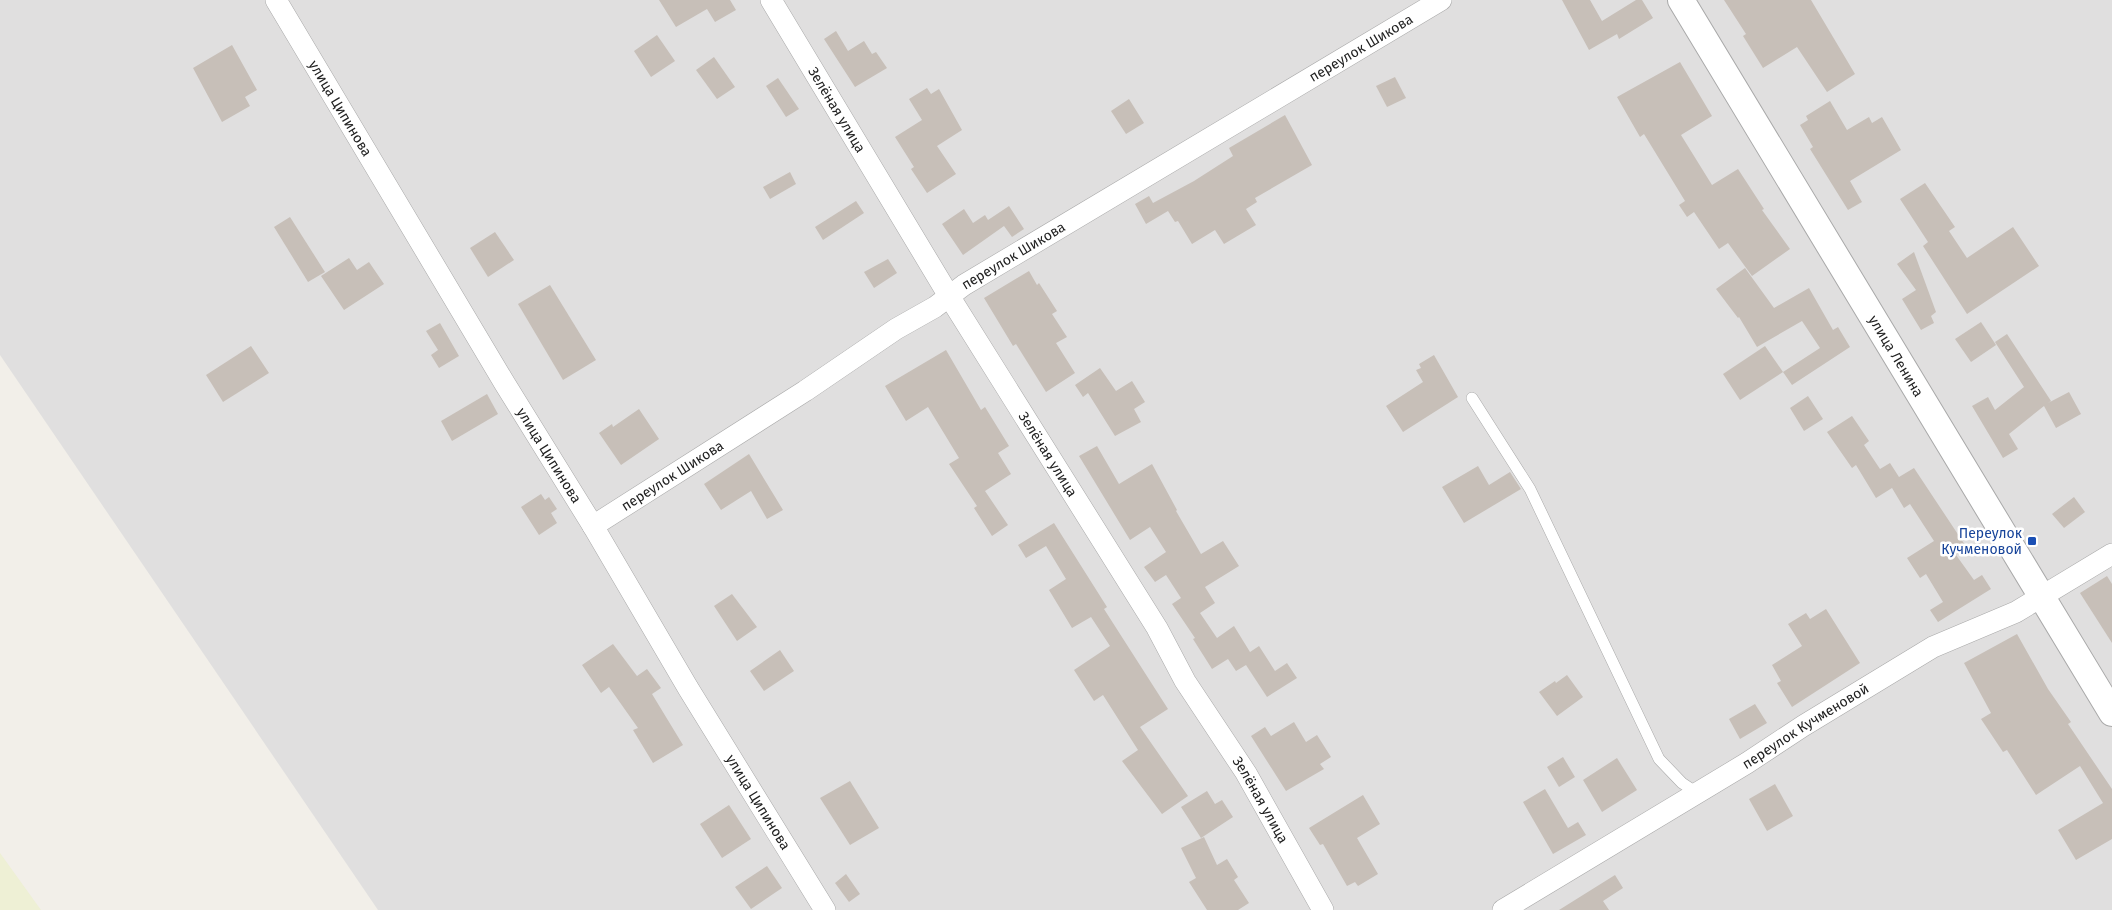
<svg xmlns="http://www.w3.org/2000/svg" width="2112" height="910" font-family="'Fira Sans',sans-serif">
<rect width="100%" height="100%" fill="#f2efe9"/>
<polygon fill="#e0dfdf" points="0,0 2112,0 2112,910 378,910 0,355"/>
<polygon fill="#eef0d5" points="0,853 41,910 0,910"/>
<g fill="#c7bfb8">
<polygon points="659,0 730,0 736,10 715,22 707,9 676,27"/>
<polygon points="1562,0 1590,0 1602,21 1636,0 1642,0 1653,18 1619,39 1617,34 1589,50"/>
<polygon points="1724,0 1811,0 1855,74 1827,92 1797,47 1763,68 1743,36 1746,34"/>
<polygon points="836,31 848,51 864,41 872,54 876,52 887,68 855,87 824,39"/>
<polygon points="657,35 675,61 651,77 634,51"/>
<polygon points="232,45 257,90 245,97 250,106 222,122 193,68"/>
<polygon points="714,57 735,87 717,99 696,70"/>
<polygon points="1680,62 1712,116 1681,135 1712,185 1738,169 1764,209 1762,210 1790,249 1752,276 1728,243 1719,249 1694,212 1687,217 1679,205 1685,201 1644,134 1640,137 1617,97"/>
<polygon points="1395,77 1406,98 1387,107 1376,86"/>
<polygon points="778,78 799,109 786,117 766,86"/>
<polygon points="927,88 931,94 939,89 962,130 937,146 956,174 927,193 911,169 914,167 895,137 922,120 909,99"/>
<polygon points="1129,99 1144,123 1126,134 1111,111"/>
<polygon points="1830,101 1847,130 1869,117 1872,123 1882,117 1901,150 1850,181 1862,202 1848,210 1810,149 1813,147 1800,125 1808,120 1806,116"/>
<polygon points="1285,115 1312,165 1255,198 1257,202 1246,209 1256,225 1224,244 1215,230 1192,244 1178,221 1175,222 1168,211 1146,224 1135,204 1149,196 1153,203 1194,181 1233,156 1229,148"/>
<polygon points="790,172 796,184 770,199 763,187"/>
<polygon points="1925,183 1955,227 1949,231 1967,258 2013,227 2039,266 1967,314 1923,246 1928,242 1900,199"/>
<polygon points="856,201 864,213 823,240 815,227"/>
<polygon points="1009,206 1024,229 1012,237 1004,226 963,255 942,224 964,209 973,223 985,215 988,220"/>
<polygon points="290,217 325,272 308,282 274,227"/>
<polygon points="495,232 514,260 488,277 470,248"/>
<polygon points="1914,252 1936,312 1931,316 1934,323 1921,330 1902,299 1916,290 1897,264"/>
<polygon points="349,258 357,270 369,262 384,284 344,310 321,276"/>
<polygon points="888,259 897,273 874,288 864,272"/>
<polygon points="1745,268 1774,308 1809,288 1833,330 1838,327 1850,347 1792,385 1783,372 1820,348 1802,321 1757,347 1739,317 1738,318 1716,289"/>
<polygon points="1029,271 1037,285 1039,283 1057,311 1052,314 1067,337 1056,343 1075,373 1046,392 1016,344 1013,346 984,298"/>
<polygon points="550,285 596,360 563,380 518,304"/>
<polygon points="1981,322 1996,345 1971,362 1955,339"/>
<polygon points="440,323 459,356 439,368 431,355 438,350 426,331"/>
<polygon points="2007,334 2051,401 2048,403 2069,392 2081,414 2056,428 2044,406 2009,434 2018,449 2003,458 1972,406 1988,397 1995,410 2024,387 1995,342"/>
<polygon points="251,346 269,373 223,402 206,375"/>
<polygon points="1765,346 1783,372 1740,400 1723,374"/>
<polygon points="946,350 981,410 985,407 1009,446 998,453 1011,474 985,491 1008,525 992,536 974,508 977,506 949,464 959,458 928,407 906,421 885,386"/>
<polygon points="1434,355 1458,397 1403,432 1386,406 1423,382 1416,370 1421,368 1419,364"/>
<polygon points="1100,368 1116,391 1132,381 1145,402 1134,409 1141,422 1115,436 1088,393 1083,397 1075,385"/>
<polygon points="487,394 498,414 452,441 441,421"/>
<polygon points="1808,396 1823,419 1804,431 1790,408"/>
<polygon points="639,409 659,439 621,465 599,433 612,424 613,427"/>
<polygon points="1852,416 1869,441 1864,445 1880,469 1890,463 1899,477 1914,468 1967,548 1956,555 1974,580 1982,575 1991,589 1938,622 1930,610 1943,602 1926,574 1920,578 1907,558 1934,541 1910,504 1904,508 1892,488 1876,498 1856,465 1852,468 1827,432"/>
<polygon points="1097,446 1119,484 1152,464 1177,510 1176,511 1201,554 1223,541 1239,566 1205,587 1215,603 1200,613 1217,638 1234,626 1250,652 1259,646 1275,671 1287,663 1297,678 1267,697 1246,665 1236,671 1228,659 1212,669 1193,639 1195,638 1172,604 1181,598 1166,575 1155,582 1144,567 1166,552 1150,527 1130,540 1079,456"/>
<polygon points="749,454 783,510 767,519 751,491 721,510 704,484"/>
<polygon points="1478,466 1489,485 1510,472 1521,489 1464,523 1442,487"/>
<polygon points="541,494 545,500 549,497 557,509 551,513 557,523 539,535 521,507"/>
<polygon points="2074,497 2085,512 2064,528 2052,514"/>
<polygon points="1054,523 1107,607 1104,609 1168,709 1140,727 1188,796 1162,814 1122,761 1138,750 1103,695 1094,701 1074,670 1110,646 1091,617 1072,628 1049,590 1066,579 1046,546 1026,558 1018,545"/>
<polygon points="2107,576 2112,584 2112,643 2080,593"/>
<polygon points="732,594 757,627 737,641 714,606"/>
<polygon points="1826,609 1860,663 1792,707 1777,683 1781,681 1772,665 1802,646 1788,624 1806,613 1810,619"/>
<polygon points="2017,634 2048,689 2071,722 2068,724 2112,789 2112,839 2076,860 2058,830 2103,803 2080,766 2036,795 2007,750 2003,752 1981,719 1991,713 1964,663"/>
<polygon points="613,644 637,676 647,669 661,688 652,694 683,745 653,763 633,730 638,728 609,687 601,693 582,665"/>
<polygon points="780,650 794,671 764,691 750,671"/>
<polygon points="1567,675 1583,697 1557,716 1539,692 1555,681 1556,683"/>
<polygon points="1755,704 1767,723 1740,739 1729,719"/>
<polygon points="1294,722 1306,742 1317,735 1331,757 1320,764 1324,769 1286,791 1251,736 1265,727 1271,736"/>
<polygon points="1563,757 1575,777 1559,787 1547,767"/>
<polygon points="1617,758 1637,790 1602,812 1583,780"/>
<polygon points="850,781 879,828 850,845 820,798"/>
<polygon points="1775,784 1793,816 1767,831 1749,799"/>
<polygon points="1545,789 1568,828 1578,822 1586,835 1553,854 1523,802"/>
<polygon points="1207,791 1215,804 1222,800 1233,817 1201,838 1181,807"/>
<polygon points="1363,795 1380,824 1357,838 1378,874 1358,886 1355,882 1347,886 1323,844 1320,845 1309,828"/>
<polygon points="729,805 751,839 722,858 700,824"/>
<polygon points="1204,837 1217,865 1227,859 1238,877 1234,880 1249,903 1238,910 1207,910 1189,882 1196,878 1181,848"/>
<polygon points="767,866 782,888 751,909 735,887"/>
<polygon points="846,874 860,894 849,902 835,883"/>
<polygon points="1615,875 1623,888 1603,901 1609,910 1559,910"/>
</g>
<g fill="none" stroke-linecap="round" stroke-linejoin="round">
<defs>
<polyline id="service" points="1472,398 1530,489 1659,759 1682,783 1697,793"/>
<g id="minor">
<path id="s1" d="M276,0l229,384 88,142 95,162 137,222"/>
<path id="s2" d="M771,0l178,296 208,332 28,53 61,92 77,137"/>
<path id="s3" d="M593,526l212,-135 91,-62 39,-22 29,-22 477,-285"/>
<path id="s4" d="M1503,910l244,-147 56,-37 130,-79 83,-35 96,-58"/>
</g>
<g id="tertiary">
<path id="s5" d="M1681,0l431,713"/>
</g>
</defs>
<use href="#service" stroke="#a9a9a9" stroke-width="12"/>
<use href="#minor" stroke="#a9a9a9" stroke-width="22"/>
<use href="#tertiary" stroke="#a9a9a9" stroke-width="28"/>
<use href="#service" stroke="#fff" stroke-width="11"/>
<use href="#minor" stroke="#fff" stroke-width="21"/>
<use href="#tertiary" stroke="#fff" stroke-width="26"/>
</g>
<rect fill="#1a4fb4" stroke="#fff" stroke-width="2" x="2027" y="536" width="10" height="10" rx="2.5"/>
<g text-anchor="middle" stroke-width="5" stroke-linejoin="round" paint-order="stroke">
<g font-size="14" fill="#222" stroke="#fff">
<text dy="5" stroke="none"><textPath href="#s3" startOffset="905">переулок Шикова</textPath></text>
<text dy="5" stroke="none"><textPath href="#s1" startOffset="126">улица Ципинова</textPath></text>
<text dy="5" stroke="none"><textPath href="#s2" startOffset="128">Зелёная улица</textPath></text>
<text dy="5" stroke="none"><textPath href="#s3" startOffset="500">переулок Шикова</textPath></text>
<text dy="5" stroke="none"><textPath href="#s5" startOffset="416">улица Ленина</textPath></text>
<text dy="5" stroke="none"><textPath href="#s2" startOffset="532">Зелёная улица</textPath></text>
<text dy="5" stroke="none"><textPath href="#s1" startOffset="531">улица Ципинова</textPath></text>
<text dy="5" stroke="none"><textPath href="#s3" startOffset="94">переулок Шикова</textPath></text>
<text dy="5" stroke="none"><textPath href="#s4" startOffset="354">переулок Кучменовой</textPath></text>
<text dy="5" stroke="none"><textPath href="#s2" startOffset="938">Зелёная улица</textPath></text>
<text dy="5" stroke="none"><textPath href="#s1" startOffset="936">улица Ципинова</textPath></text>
</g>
<g font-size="14" fill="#164399" stroke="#fff" text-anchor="end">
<text x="2022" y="538">Переулок<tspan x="2022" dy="16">Кучменовой</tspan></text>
</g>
</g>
</svg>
